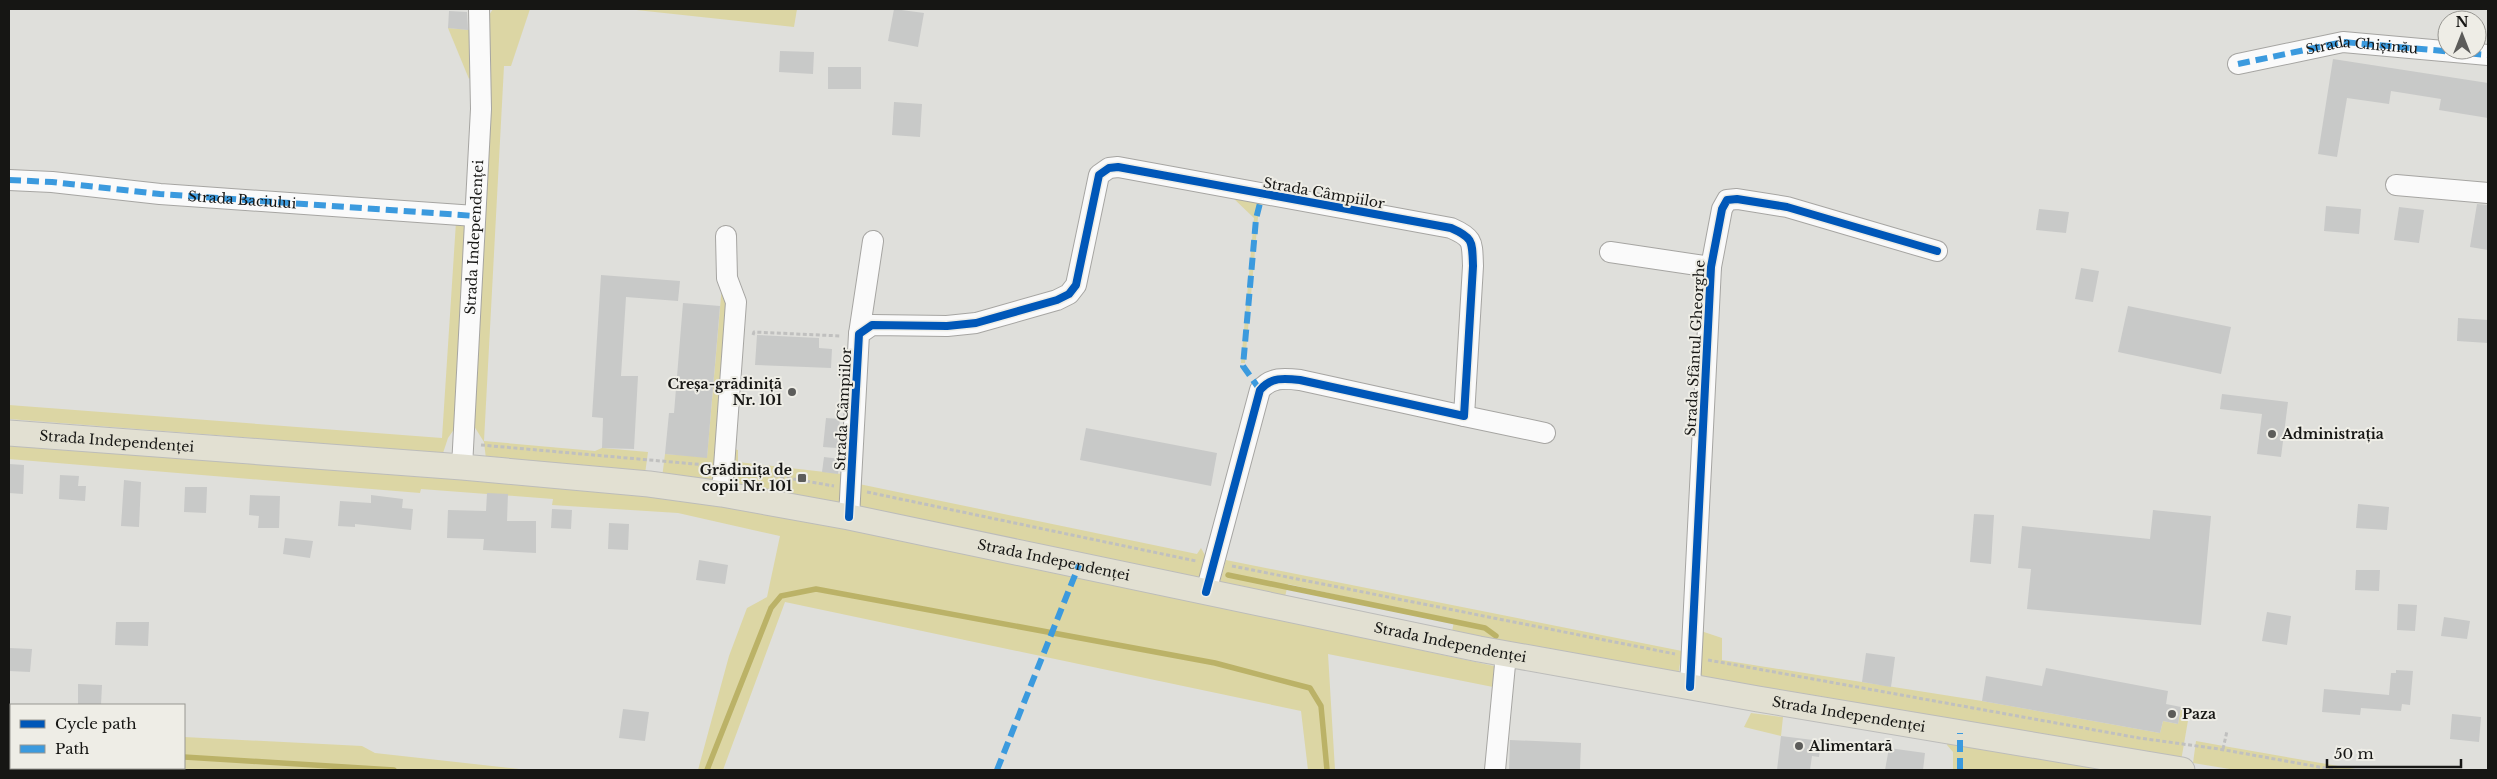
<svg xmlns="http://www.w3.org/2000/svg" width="2497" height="779" font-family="'Libre Baskerville',serif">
<rect width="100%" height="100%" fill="#dfdfdb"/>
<g fill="#dcd6a4">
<polygon points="493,9 530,9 511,66 504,66 484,441 595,451 602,448 648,452 645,474 486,459 484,442 474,426 489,15"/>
<polygon points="627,9 797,9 794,27"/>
<polygon points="448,28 471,30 474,72 469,79"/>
<polygon points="1231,196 1262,202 1258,217 1245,363 1241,363 1254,218"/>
<polygon points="456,222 467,228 457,425 448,438 443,453 9,419 9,405 442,438"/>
<polygon points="722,285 731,301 720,485 662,478 665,454 707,457"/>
<polygon points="9,438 577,482 787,514 1494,666 1493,687 1328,654 1335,770 1308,770 1301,711 785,602 723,770 698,770 729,656 747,608 767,597 780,536 678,513 552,505 553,499 421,489 420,493 9,459"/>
<polygon points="734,449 738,450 738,462 842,474 841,506 731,487"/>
<polygon points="859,484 1197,554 1201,548 1206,557 1199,582 859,509"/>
<polygon points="1226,560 1682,651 1678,676 1451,637 1454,621 1288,584 1284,601 1219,586"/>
<polygon points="1701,631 1722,638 1722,660 1982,701 2160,733 2163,721 2178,724 2181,707 2190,709 2181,761 1698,678"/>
<polygon points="1751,713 1783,717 1781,736 1744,727"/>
<polygon points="184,737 362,746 375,753 528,770 61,770 45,768 184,768"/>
<polygon points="1948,741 2127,770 1953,770 1953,752 1947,745"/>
<polygon points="2196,741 2218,745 2361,770 2236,770 2193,763"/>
</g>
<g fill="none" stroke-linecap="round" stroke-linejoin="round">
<g stroke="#bbb267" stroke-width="5.5">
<polyline points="1228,575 1485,628 1496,636"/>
<polyline points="9,748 11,748"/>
<polyline points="184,757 394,770"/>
<polyline points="707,770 771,608 781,596 816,589 1215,663 1310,688 1321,706 1327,770"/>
</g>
</g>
<g fill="#c8c9c8">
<polygon points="894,9 924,13 918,47 888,41"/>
<polygon points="449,11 467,12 468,30 448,28"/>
<polygon points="780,51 814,52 813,74 779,72"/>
<polygon points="2333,59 2488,83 2488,118 2439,110 2441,99 2391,91 2389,104 2347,98 2337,157 2318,154"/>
<rect x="828" y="67" width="33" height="22"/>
<polygon points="894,102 922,104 920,137 892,135"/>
<polygon points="2477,204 2488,205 2488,250 2470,247"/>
<polygon points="2326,206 2361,209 2359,234 2324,231"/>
<polygon points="2399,207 2424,210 2419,243 2394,240"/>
<polygon points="2039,209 2069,212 2066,233 2036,230"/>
<polygon points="2081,268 2099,271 2093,302 2075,299"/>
<polygon points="601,275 680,281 678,301 626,297 621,376 638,376 634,449 602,448 603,418 592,417"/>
<polygon points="683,303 720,306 707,458 665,454 669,413 674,413"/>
<polygon points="2128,306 2231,327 2221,374 2118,352"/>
<polygon points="2458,318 2488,320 2488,343 2457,341"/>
<polygon points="757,335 819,338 819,348 832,349 831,368 755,365"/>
<polygon points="2222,394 2288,402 2281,457 2257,454 2262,414 2220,409"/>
<polygon points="826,418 840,419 837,448 823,447"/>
<polygon points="1086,428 1217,453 1211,486 1080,460"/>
<polygon points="824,457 840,459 838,474 822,472"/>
<polygon points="9,464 24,465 23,494 9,493"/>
<polygon points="60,475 79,476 78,486 86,486 85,501 59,499"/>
<polygon points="124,480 141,482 139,527 121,526"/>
<polygon points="185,487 207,487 206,513 184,512"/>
<polygon points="487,493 508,494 507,521 536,521 536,553 483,550 484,539 447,538 448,510 486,511"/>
<polygon points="250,495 280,496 279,528 258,528 259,516 249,515"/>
<polygon points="371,495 403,499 402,508 413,509 411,530 355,524 355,527 338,526 340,501 371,503"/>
<polygon points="2358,504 2389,507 2387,530 2356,528"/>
<polygon points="552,509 572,510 571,529 551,528"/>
<polygon points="2153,510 2211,516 2201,625 2027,609 2031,569 2018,568 2022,526 2150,539"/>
<polygon points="1974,514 1994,515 1991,564 1970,562"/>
<polygon points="609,523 629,524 628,550 608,549"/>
<polygon points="285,538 313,541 310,558 283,554"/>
<polygon points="699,560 728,565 725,584 696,580"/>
<polygon points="2356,570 2380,570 2379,591 2355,590"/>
<polygon points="2398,604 2417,605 2415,631 2397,630"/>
<polygon points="2267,612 2291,616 2287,645 2262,641"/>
<polygon points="2444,617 2470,621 2467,639 2441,636"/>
<polygon points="116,622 149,622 148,646 115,645"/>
<polygon points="9,648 32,649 30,672 9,671"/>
<polygon points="1866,653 1895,657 1891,687 1862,682"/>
<polygon points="2046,668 2168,691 2166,704 2181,707 2178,724 2163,721 2160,733 1982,701 1986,676 2042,686"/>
<polygon points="2396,670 2413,671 2410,705 2402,704 2401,711 2361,708 2360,715 2322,712 2324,689 2389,695 2391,673 2396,673"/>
<polygon points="78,684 102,685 101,705 78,705"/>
<polygon points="623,709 649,712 645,741 619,738"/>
<polygon points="2452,714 2481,717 2479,742 2450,739"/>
<polygon points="1781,736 1821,741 1819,757 1812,756 1810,770 1777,770"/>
<polygon points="1510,740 1581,743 1580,770 1509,770"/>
<polygon points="1889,748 1925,753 1923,770 1885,770"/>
</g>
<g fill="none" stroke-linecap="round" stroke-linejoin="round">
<defs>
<g id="minor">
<polyline points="2238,64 2343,42 2488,55"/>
<polyline points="9,180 52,182 160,194 475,216"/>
<polyline points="2396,185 2488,193"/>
<polyline points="1610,252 1711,267"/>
<polyline points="859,334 873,241"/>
<polyline points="1464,416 1545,433"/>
<path id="s1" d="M462,467l19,-358 -2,-100"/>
<polyline points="722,494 736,302 727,278 726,236"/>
<path d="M849,517l10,-183 13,-9 75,1 29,-3 81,-23 12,-6 7,-9 23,-110 10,-7 9,-1 333,61c23,10 21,14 22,38l-9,150 -164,-36c-16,-2 -29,-3 -40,10l-54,202"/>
<polyline points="1690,687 1711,267 1722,209 1727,200 1737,199 1787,207 1937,251"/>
<polyline points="9,770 12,770"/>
<polyline points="134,770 135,768"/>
<polyline points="1495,770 1506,654"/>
</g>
<g id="major">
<path id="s2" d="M9,433l453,34 187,17 73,10 127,23 630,132 279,50 424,71"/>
</g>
</defs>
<use href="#minor" stroke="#a6a5a2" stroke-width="22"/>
<use href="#major" stroke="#bcbcba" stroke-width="27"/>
<g stroke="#c0c0bf" stroke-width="3" stroke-dasharray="4 2.5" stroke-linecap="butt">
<polyline points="753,335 754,332 841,336"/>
<polyline points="481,445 706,465"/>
<polyline points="742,470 834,486"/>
<polyline points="867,492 1196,561"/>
<polyline points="1232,566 1675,654"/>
<polyline points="1708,660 2139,738 2219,749 2336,770"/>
<polyline points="2223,749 2227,731"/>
</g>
<use href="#minor" stroke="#fafafa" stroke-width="20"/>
<use href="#major" stroke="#e2e0d2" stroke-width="25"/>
<g stroke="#3b9ade" stroke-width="6" stroke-dasharray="12 6" stroke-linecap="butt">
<path id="s3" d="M2238,64l105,-22 145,13"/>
<path id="s4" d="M9,180l43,2 108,12 315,22"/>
<polyline points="1260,390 1243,366 1256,219 1262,195"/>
<polyline points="997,770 1079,565"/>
<polyline points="1960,770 1960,733"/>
</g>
<defs>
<g id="cycleway">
<path d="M849,517l10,-183 13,-9 75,1 29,-3 81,-23 12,-6 7,-9 23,-110 10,-7 9,-1 333,61c23,10 21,14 22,38l-9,150 -164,-36c-16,-2 -29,-3 -40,10l-54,202"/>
<polyline points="1690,687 1711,267 1722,209 1727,200 1737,199 1787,207 1937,251"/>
</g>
</defs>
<use href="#cycleway" stroke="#eeede6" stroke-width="11"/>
<use href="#cycleway" stroke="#0057b8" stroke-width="8"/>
</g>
<g fill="#5c5c5a" stroke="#eeede6" stroke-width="2">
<circle cx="792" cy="392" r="5"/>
<circle cx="2272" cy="434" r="5"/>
<rect x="797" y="473" width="10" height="10" rx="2.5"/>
<circle cx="2172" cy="714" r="5"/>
<circle cx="1799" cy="746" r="5"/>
</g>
<g text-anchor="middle" stroke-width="4" stroke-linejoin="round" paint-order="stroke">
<g font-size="14" fill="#161614" stroke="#eeede6">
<text dy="5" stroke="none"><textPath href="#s3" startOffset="126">Strada Chișinău</textPath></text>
<text transform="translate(1324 193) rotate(10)" y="5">Strada Câmpiilor</text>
<text dy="5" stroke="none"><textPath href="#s4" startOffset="234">Strada Baciului</textPath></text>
<text dy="5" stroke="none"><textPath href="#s1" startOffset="230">Strada Independenței</textPath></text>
<text transform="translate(1695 348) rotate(-87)" y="5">Strada Sfântul Gheorghe</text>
<text transform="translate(843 409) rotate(-87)" y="5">Strada Câmpiilor</text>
<text dy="5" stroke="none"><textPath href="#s2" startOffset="108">Strada Independenței</textPath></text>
<text dy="5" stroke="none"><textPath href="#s2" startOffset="1054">Strada Independenței</textPath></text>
<text dy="5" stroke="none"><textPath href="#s2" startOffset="1459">Strada Independenței</textPath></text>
<text dy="5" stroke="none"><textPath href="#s2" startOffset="1864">Strada Independenței</textPath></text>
</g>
<g font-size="14" font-weight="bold" fill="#161614" stroke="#eeede6" text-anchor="start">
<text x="782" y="389" text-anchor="end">Creșa-grădiniță<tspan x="782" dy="16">Nr. 101</tspan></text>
<text x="2282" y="439">Administrația</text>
<text x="792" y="475" text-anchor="end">Grădinița de<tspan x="792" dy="16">copii Nr. 101</tspan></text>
<text x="2182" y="719">Paza</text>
<text x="1809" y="751">Alimentară</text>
</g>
</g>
<rect width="2497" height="779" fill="none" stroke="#161614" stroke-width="20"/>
<rect x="10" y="704" width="175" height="65" fill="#eeede6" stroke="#989792"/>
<rect x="20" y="720" width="25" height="8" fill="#0057b8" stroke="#989792"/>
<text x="55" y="729" font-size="15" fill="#161614">Cycle path</text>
<rect x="20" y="745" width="25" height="8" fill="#3b9ade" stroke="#989792"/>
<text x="55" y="754" font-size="15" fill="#161614">Path</text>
<g transform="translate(2462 35)"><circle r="24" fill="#eeede6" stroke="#989792"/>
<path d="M0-4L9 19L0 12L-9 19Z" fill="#5c5c5a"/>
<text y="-8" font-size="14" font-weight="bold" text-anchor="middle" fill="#161614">N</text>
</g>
<path d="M2327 759v8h134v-8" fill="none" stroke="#161614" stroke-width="2.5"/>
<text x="2334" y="759" font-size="15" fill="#161614" stroke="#eeede6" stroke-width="4" paint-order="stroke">50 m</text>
</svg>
